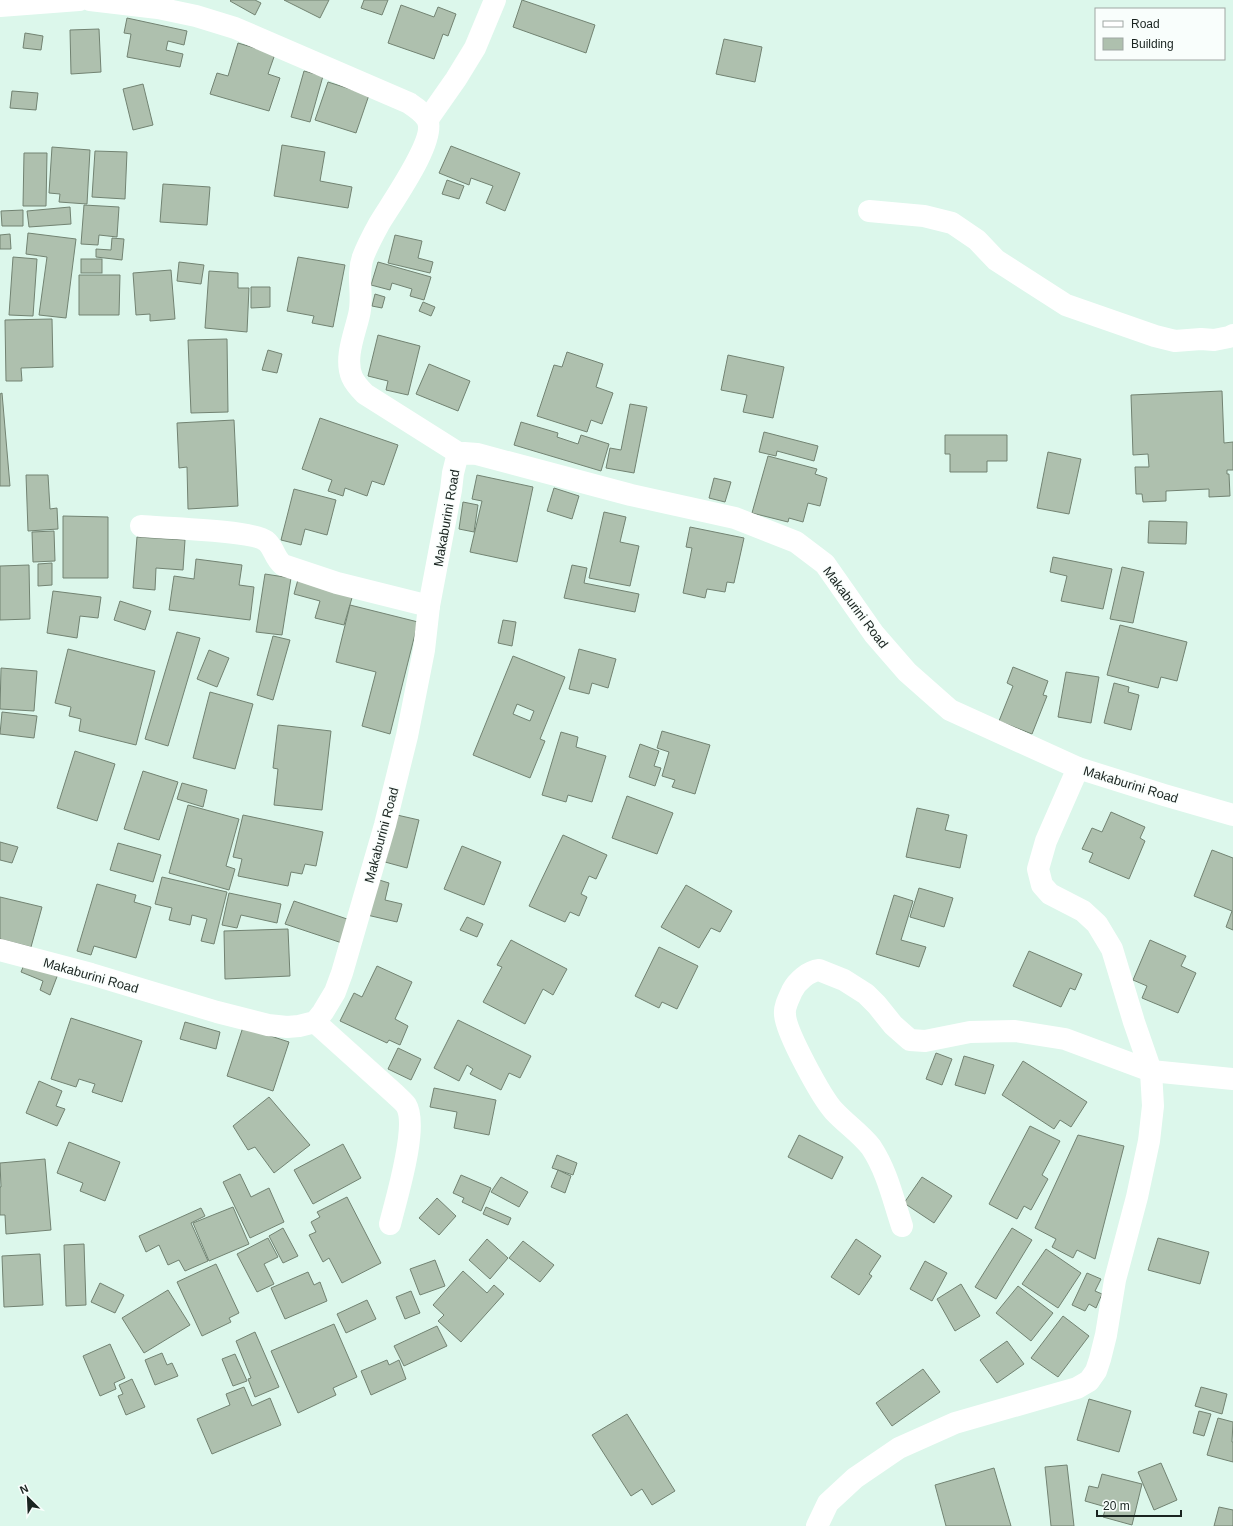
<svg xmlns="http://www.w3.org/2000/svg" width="1233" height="1526" font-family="Arial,sans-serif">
<rect width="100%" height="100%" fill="#dcf7eb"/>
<g fill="#aec0ae" stroke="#728372" fill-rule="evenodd">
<polygon points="231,0 255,0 261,3 255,15 230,1"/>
<polygon points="284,0 329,0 320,18"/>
<polygon points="364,0 388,0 382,15 361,8"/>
<polygon points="522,0 595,25 586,53 513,27"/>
<polygon points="401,5 434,17 438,7 456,14 448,36 443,34 434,59 388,43"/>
<polygon points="127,18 187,31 184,45 168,41 166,50 183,54 180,67 127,57 131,34 124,33"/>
<polygon points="99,29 101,72 71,74 70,30"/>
<polygon points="25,33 43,36 41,50 23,48"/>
<polygon points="724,39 762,47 755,82 716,74"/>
<polygon points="238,43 275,54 268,74 280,78 269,111 210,94 217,73 228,76"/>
<polygon points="304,71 323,76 310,122 291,117"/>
<polygon points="328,82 369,95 356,133 315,120"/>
<polygon points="143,84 153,125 133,130 123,89"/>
<polygon points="12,91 38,93 36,110 10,108"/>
<polygon points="282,145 325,152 320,181 352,187 348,208 274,196"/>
<polygon points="451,146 520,173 505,211 486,203 493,186 471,178 469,185 439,173"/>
<polygon points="52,147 90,150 87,204 59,202 60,194 49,193"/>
<polygon points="95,151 127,152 125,199 92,197"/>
<polygon points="24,153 47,153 46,206 23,206"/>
<polygon points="447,180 464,186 459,199 442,194"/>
<polygon points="163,184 210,187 207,225 160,222"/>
<polygon points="84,205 119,207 117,237 99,235 98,245 81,244"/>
<polygon points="70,207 71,224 29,227 27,211"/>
<polygon points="23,210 23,226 2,226 1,211"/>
<polygon points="28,233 76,239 66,318 39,315 47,257 26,254"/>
<polygon points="10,234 11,249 0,249 0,235"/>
<polygon points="395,235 422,241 418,258 433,262 430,273 388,263"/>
<polygon points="112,238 124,239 122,260 96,257 96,249 111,250"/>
<polygon points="13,257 37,259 33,316 9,315"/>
<polygon points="298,257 345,265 333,327 312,323 314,316 287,311"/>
<rect x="81" y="259" width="21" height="14"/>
<polygon points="179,262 204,265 201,284 177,281"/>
<polygon points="378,262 431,277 424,300 410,296 412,289 392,283 390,290 371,285"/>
<polygon points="171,270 175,319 150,321 150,314 136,315 133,273"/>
<polygon points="209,271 238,273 238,288 249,288 247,332 205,328"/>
<polygon points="79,275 120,275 119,315 79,315"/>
<polygon points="251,287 270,287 270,307 251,308"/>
<polygon points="375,294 385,297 382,308 372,306"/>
<polygon points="423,302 435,307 431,316 419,311"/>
<polygon points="52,319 53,367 21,368 22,381 6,381 5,320"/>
<polygon points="378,335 420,346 408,395 386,390 388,381 368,376"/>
<polygon points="227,339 228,412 191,413 188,340"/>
<polygon points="268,350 282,354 277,373 262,370"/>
<polygon points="567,352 603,364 596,387 613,393 602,424 591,420 587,432 537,416 554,365 562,367"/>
<polygon points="728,355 784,367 773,418 743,412 747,395 721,390"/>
<polygon points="429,364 470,381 458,411 416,394"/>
<polygon points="1222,391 1224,443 1233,442 1233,470 1227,470 1227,474 1229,474 1230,496 1209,497 1209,489 1166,491 1166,501 1143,502 1142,494 1136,494 1135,467 1149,467 1148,454 1133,455 1131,395"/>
<polygon points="2,393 10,486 0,486 0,394"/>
<polygon points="630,404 647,407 634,473 606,468 610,448 621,450"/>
<polygon points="320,418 398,445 384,485 372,481 367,496 345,488 343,496 328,491 332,480 302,469"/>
<polygon points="234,420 238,506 188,509 187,467 179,468 177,423"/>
<polygon points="521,422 558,433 557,437 578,444 581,435 609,444 601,471 514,445"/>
<polygon points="764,432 818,446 814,461 777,451 776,456 759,452"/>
<polygon points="945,435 1007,435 1007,461 987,461 987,472 950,472 950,454 945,454"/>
<polygon points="1048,452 1081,459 1069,514 1037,508"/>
<polygon points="768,456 817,469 815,474 827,478 820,506 808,503 803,522 789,518 788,522 752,513"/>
<polygon points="26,475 48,475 50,509 57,508 58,529 28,531"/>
<polygon points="477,475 533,487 517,562 470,552 482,501 472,499"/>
<polygon points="714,478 731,482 725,502 709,498"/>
<polygon points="554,488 579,496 572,519 547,511"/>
<polygon points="294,489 336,500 327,535 305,529 301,545 281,540"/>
<polygon points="463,502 478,505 474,532 459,529"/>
<polygon points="604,512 626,517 620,542 639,546 630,586 589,578"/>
<polygon points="63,516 108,517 108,578 63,578"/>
<polygon points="1149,521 1187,522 1186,544 1148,543"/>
<polygon points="690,527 744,538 734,583 727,582 725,592 707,589 705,598 683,593 692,548 686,547"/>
<polygon points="54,531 55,561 33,562 32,532"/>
<polygon points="137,537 185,540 183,570 156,568 155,590 133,588"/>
<polygon points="1053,557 1112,569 1103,609 1061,601 1067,576 1050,572"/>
<polygon points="196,559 242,565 239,585 254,587 250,620 169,610 174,576 194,579"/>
<polygon points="52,563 52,585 38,586 38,564"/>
<polygon points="29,565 30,619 0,620 0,566"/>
<polygon points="572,565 587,568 584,583 639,594 635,612 564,598"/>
<polygon points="1122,567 1144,572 1133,623 1110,619"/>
<polygon points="265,574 291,578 282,635 256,632"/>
<polygon points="299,576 354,591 344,625 315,618 320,601 294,594"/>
<polygon points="53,591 101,597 98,618 80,616 77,638 47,633"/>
<polygon points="120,601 151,611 145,630 114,620"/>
<polygon points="350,605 418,622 390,734 362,726 376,672 336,662"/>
<polygon points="503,620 516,622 512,646 498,643"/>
<polygon points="1120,625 1187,642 1177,681 1161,677 1158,688 1107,675"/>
<polygon points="177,632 200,638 168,746 145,739"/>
<polygon points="273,636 290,640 273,700 257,695"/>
<polygon points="68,649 155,671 136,745 79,731 81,719 69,716 71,707 55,703"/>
<polygon points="579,649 616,659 608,688 592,683 589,694 569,689"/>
<polygon points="209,650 229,658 217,687 197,679"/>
<path d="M513,656l52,21 -25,62 5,2 -15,37 -57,-23zM517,704l17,7 -4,10 -17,-7z"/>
<polygon points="1013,667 1048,681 1043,695 1047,696 1032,734 999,721 1013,686 1007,683"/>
<polygon points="1,668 37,671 34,711 0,709"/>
<polygon points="1066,672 1099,677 1091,723 1058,717"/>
<polygon points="1114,683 1129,687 1128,692 1139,695 1131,730 1104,723"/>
<polygon points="210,692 253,704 235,769 193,758"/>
<polygon points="2,712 37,716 34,738 0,734"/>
<polygon points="278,725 331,731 322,810 274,805 278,769 273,768"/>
<polygon points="662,731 710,745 695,794 672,787 675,780 662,776 669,752 657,748"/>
<polygon points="561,732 578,737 576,747 606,756 592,802 568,795 566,802 542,795"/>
<polygon points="640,744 659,751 654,766 661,768 655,786 629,777"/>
<polygon points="75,751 115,764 97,821 57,808"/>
<polygon points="143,771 178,782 159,840 124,829"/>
<polygon points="182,783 207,790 203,807 177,799"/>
<polygon points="627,796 673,813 657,854 612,838"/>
<polygon points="188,805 239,819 226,866 235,869 229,890 169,873"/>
<polygon points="917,808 949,815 945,830 967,835 960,868 906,857"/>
<polygon points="1111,812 1145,827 1140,838 1145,841 1129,879 1089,862 1093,853 1082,849 1092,828 1102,832"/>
<polygon points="243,815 323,832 316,866 305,864 302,874 291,872 288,886 238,876 242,859 233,857"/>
<polygon points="397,815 419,820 407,868 385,862"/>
<polygon points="563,835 607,855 596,879 589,876 581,894 587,897 579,916 570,912 565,922 529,906"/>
<polygon points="0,842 18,847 12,863 0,860"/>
<polygon points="118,843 161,855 153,882 110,870"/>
<polygon points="462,846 501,862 484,905 444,889"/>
<polygon points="1212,850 1233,858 1233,930 1226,927 1232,911 1194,896"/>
<polygon points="162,877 227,892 214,944 201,941 207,919 192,915 190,925 169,920 172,908 155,904"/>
<polygon points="376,879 389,883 385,900 402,904 397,922 367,915"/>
<polygon points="97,884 136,895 134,902 151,907 136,958 94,946 91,955 77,951"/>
<polygon points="686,885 732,911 720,932 711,928 699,948 661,927"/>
<polygon points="919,888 953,898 944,927 910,917"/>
<polygon points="229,893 281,904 277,923 241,915 237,928 222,925"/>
<polygon points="894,895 913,901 901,940 926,947 919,967 876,954"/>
<polygon points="0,897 42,907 31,947 0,939"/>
<polygon points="294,901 350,920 342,943 285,924"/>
<polygon points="467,917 483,924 477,937 460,930"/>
<polygon points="288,929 290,976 225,979 224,931"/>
<polygon points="511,940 567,969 553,995 543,989 525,1024 483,1002 502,967 497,965"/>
<polygon points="1150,940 1186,956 1181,966 1196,973 1178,1013 1142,998 1147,986 1133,980"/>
<polygon points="659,947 698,966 677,1009 662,1002 659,1008 635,996"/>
<polygon points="1029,951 1082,974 1075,990 1070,988 1061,1007 1013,986"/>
<polygon points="26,960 58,974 50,995 40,990 43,981 21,972"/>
<polygon points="377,966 412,982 395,1019 408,1026 400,1045 389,1040 387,1043 340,1021 354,993 362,997"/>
<polygon points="71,1018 142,1041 122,1102 92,1092 95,1084 79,1079 76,1087 51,1079"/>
<polygon points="458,1020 531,1056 520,1078 509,1073 501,1090 470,1074 473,1069 467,1065 459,1081 434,1068"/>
<polygon points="185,1022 220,1032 216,1049 180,1039"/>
<polygon points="243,1027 289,1042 273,1091 227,1076"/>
<polygon points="398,1048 421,1059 411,1080 388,1069"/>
<polygon points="936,1053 952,1059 942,1085 926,1079"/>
<polygon points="964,1056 994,1065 985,1094 955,1085"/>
<polygon points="1023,1061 1087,1102 1071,1127 1060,1120 1054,1129 1002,1095"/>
<polygon points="39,1081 62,1091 56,1106 65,1109 57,1126 26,1113"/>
<polygon points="434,1088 496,1100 489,1135 454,1128 457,1112 430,1107"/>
<polygon points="269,1097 310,1145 274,1173 255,1147 248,1150 233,1126"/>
<polygon points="1030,1126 1060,1141 1042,1175 1048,1179 1031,1210 1024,1206 1017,1219 989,1204"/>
<polygon points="799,1135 843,1157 832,1179 788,1157"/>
<polygon points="1078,1135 1124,1146 1095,1259 1077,1250 1073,1258 1052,1247 1056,1239 1035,1228"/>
<polygon points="69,1142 120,1162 105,1201 80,1191 83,1183 57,1173"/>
<polygon points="343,1144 361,1178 313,1204 294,1170"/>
<polygon points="557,1155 577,1163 573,1175 552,1168"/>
<polygon points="45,1159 51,1230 6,1234 5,1215 0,1215 0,1187 1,1187 0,1163"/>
<polygon points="558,1170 571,1176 565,1193 551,1187"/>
<polygon points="240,1174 251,1197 269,1188 284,1222 250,1238 223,1182"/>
<polygon points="461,1175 491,1188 481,1211 462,1202 464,1198 453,1193"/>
<polygon points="501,1177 528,1192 519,1207 491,1192"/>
<polygon points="922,1177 952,1196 934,1223 904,1203"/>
<polygon points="347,1197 381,1263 342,1283 329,1258 323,1262 309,1235 316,1232 311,1222 320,1217 317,1212"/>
<polygon points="437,1198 456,1216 439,1235 419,1218"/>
<polygon points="233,1207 249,1244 209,1261 193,1223"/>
<polygon points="486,1207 511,1218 508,1225 483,1214"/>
<polygon points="201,1208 205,1216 191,1223 208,1261 185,1271 179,1260 168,1265 159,1245 146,1252 139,1236"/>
<polygon points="283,1228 298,1256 283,1263 269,1236"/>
<polygon points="1012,1228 1032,1240 996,1299 975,1287"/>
<polygon points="268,1238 278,1257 264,1264 274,1284 257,1292 237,1254"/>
<polygon points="1158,1238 1209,1252 1200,1284 1148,1270"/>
<polygon points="487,1239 508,1258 490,1279 469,1260"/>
<polygon points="856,1239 881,1256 869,1274 872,1276 859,1295 831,1277"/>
<polygon points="523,1241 554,1265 540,1282 509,1258"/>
<polygon points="84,1244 86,1305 66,1306 64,1245"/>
<polygon points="1046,1249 1081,1273 1058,1308 1022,1284"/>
<polygon points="40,1254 43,1305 4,1307 2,1256"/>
<polygon points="435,1260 445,1286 420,1295 410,1269"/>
<polygon points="925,1261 947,1273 932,1301 910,1289"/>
<polygon points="216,1264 239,1313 229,1318 231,1322 202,1336 177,1282"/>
<polygon points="463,1271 487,1293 494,1285 504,1294 461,1342 438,1321 444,1315 433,1305"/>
<polygon points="308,1272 314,1285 320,1282 327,1301 285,1319 271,1288"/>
<polygon points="1087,1273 1101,1279 1095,1291 1102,1294 1096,1308 1089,1304 1085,1311 1072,1305"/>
<polygon points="100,1283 124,1295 115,1313 91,1302"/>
<polygon points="961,1284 980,1316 955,1331 937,1299"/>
<polygon points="1018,1286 1053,1313 1031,1341 996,1313"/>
<polygon points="168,1290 190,1325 144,1353 122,1318"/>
<polygon points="411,1291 420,1313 405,1319 396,1297"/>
<polygon points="367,1300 376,1319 346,1333 337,1314"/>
<polygon points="1063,1316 1089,1336 1058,1377 1031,1358"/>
<polygon points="334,1324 357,1377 333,1388 336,1395 298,1413 271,1351"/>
<polygon points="437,1326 447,1346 404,1366 394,1346"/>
<polygon points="255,1332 279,1387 255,1397 248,1379 251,1378 236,1341"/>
<polygon points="1007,1341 1024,1364 997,1383 980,1360"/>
<polygon points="110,1344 125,1378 114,1383 116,1389 100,1396 83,1356"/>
<polygon points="162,1353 167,1365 172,1363 178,1376 155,1385 145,1360"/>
<polygon points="235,1354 247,1381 233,1386 222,1359"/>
<polygon points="387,1360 389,1365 399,1360 406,1379 371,1395 361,1371"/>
<polygon points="923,1369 940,1392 892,1426 876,1403"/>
<polygon points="132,1379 145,1407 126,1415 118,1396 123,1394 119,1385"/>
<polygon points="244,1387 252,1406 270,1398 281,1425 212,1454 197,1419 230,1405 226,1394"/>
<polygon points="1201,1387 1227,1394 1222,1414 1195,1406"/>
<polygon points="1089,1399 1131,1411 1119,1452 1077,1440"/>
<polygon points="1199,1411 1211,1414 1204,1436 1193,1433"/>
<polygon points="627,1414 675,1491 652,1505 642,1489 631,1496 592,1435"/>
<polygon points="1218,1418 1233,1422 1232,1442 1233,1442 1233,1462 1207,1455"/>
<polygon points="1161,1463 1177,1500 1154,1510 1138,1472"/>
<polygon points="1067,1465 1074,1526 1051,1526 1045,1467"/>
<polygon points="994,1468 1011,1526 946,1526 935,1485"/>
<polygon points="1102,1474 1142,1484 1132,1525 1103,1517 1106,1507 1085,1501 1089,1486 1098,1488"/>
<polygon points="1219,1507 1233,1510 1233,1526 1214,1526"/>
</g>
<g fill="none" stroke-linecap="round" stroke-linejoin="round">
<g stroke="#fff" stroke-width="22">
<path d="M90,0l68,8 38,8 39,12 174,75c6,4 14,9 18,16 11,20 -37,86 -48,105 -6,11 -12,22 -16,33 -7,19 1,39 -4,58 -4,18 -15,43 -7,62 3,7 8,12 13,17l95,60"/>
<polyline points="0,6 79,0"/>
<polyline points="428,119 456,79 475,48 495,0"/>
<polyline points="869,211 924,216 952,223 977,240 996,260 1066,305 1155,336 1175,341 1201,339 1214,340 1229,337 1233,335"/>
<path d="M141,526c22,2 111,4 125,15 8,6 8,17 17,24l54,18 92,23"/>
<polyline points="0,950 91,974 217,1012 268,1025 287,1027 299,1026 315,1022 323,1012 335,992 342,973 385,825 407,736 424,650 429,606 451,490 453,473 457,457 464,453 477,454 631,495 735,518 796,542 825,564 874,634 907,672 950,710 1078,768 1164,795 1233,815"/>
<path d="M315,1022l80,72c3,3 8,7 11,11 13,21 -10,94 -16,119"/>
<path d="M902,1226c-9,-27 -15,-55 -31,-79 -11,-14 -25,-23 -37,-36 -12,-13 -49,-80 -49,-97 -1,-7 4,-16 7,-23 5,-10 17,-20 27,-21l25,10 22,14 11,11 16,20 17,15 15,1 45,-9 45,-1 50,8 86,32 82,8"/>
<polyline points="817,1526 828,1503 855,1478 899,1448 955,1423 1077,1388 1089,1381 1096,1371 1100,1359 1106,1335 1115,1280 1137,1197 1149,1141 1153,1106 1151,1071 1134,1022 1112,949 1097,924 1083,911 1050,894 1042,885 1038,869 1046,841 1078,768"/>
</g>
</g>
<g text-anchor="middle" stroke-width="3" stroke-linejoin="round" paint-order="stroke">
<g font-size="13" fill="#1a2420" stroke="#f9fefc">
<text transform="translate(446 518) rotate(-80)" y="5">Makaburini Road</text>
<text transform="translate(856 607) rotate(53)" y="5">Makaburini Road</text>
<text transform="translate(1131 784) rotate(17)" y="5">Makaburini Road</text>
<text transform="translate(381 835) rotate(-75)" y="5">Makaburini Road</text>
<text transform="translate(91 975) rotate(16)" y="5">Makaburini Road</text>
</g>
</g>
<rect x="1095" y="8" width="130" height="52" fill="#f9fefc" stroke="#a0a7a4"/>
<rect x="1103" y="21" width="20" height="6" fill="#ffffff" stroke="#a0a7a4"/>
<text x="1131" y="28" font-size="12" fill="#1a2420">Road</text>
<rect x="1103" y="38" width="20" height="12" fill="#aec0ae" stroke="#a0a7a4"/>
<text x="1131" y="48" font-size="12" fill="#1a2420">Building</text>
<g transform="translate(28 1498) rotate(336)" stroke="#f9fefc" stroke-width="3" paint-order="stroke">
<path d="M0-3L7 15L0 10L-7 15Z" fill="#1a2420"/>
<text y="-6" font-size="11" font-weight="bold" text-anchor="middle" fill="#1a2420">N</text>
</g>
<path d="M1097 1510v6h84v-6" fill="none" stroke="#1a2420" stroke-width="2"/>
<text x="1103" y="1510" font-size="12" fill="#1a2420" stroke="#f9fefc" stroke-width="3" paint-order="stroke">20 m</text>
</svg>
